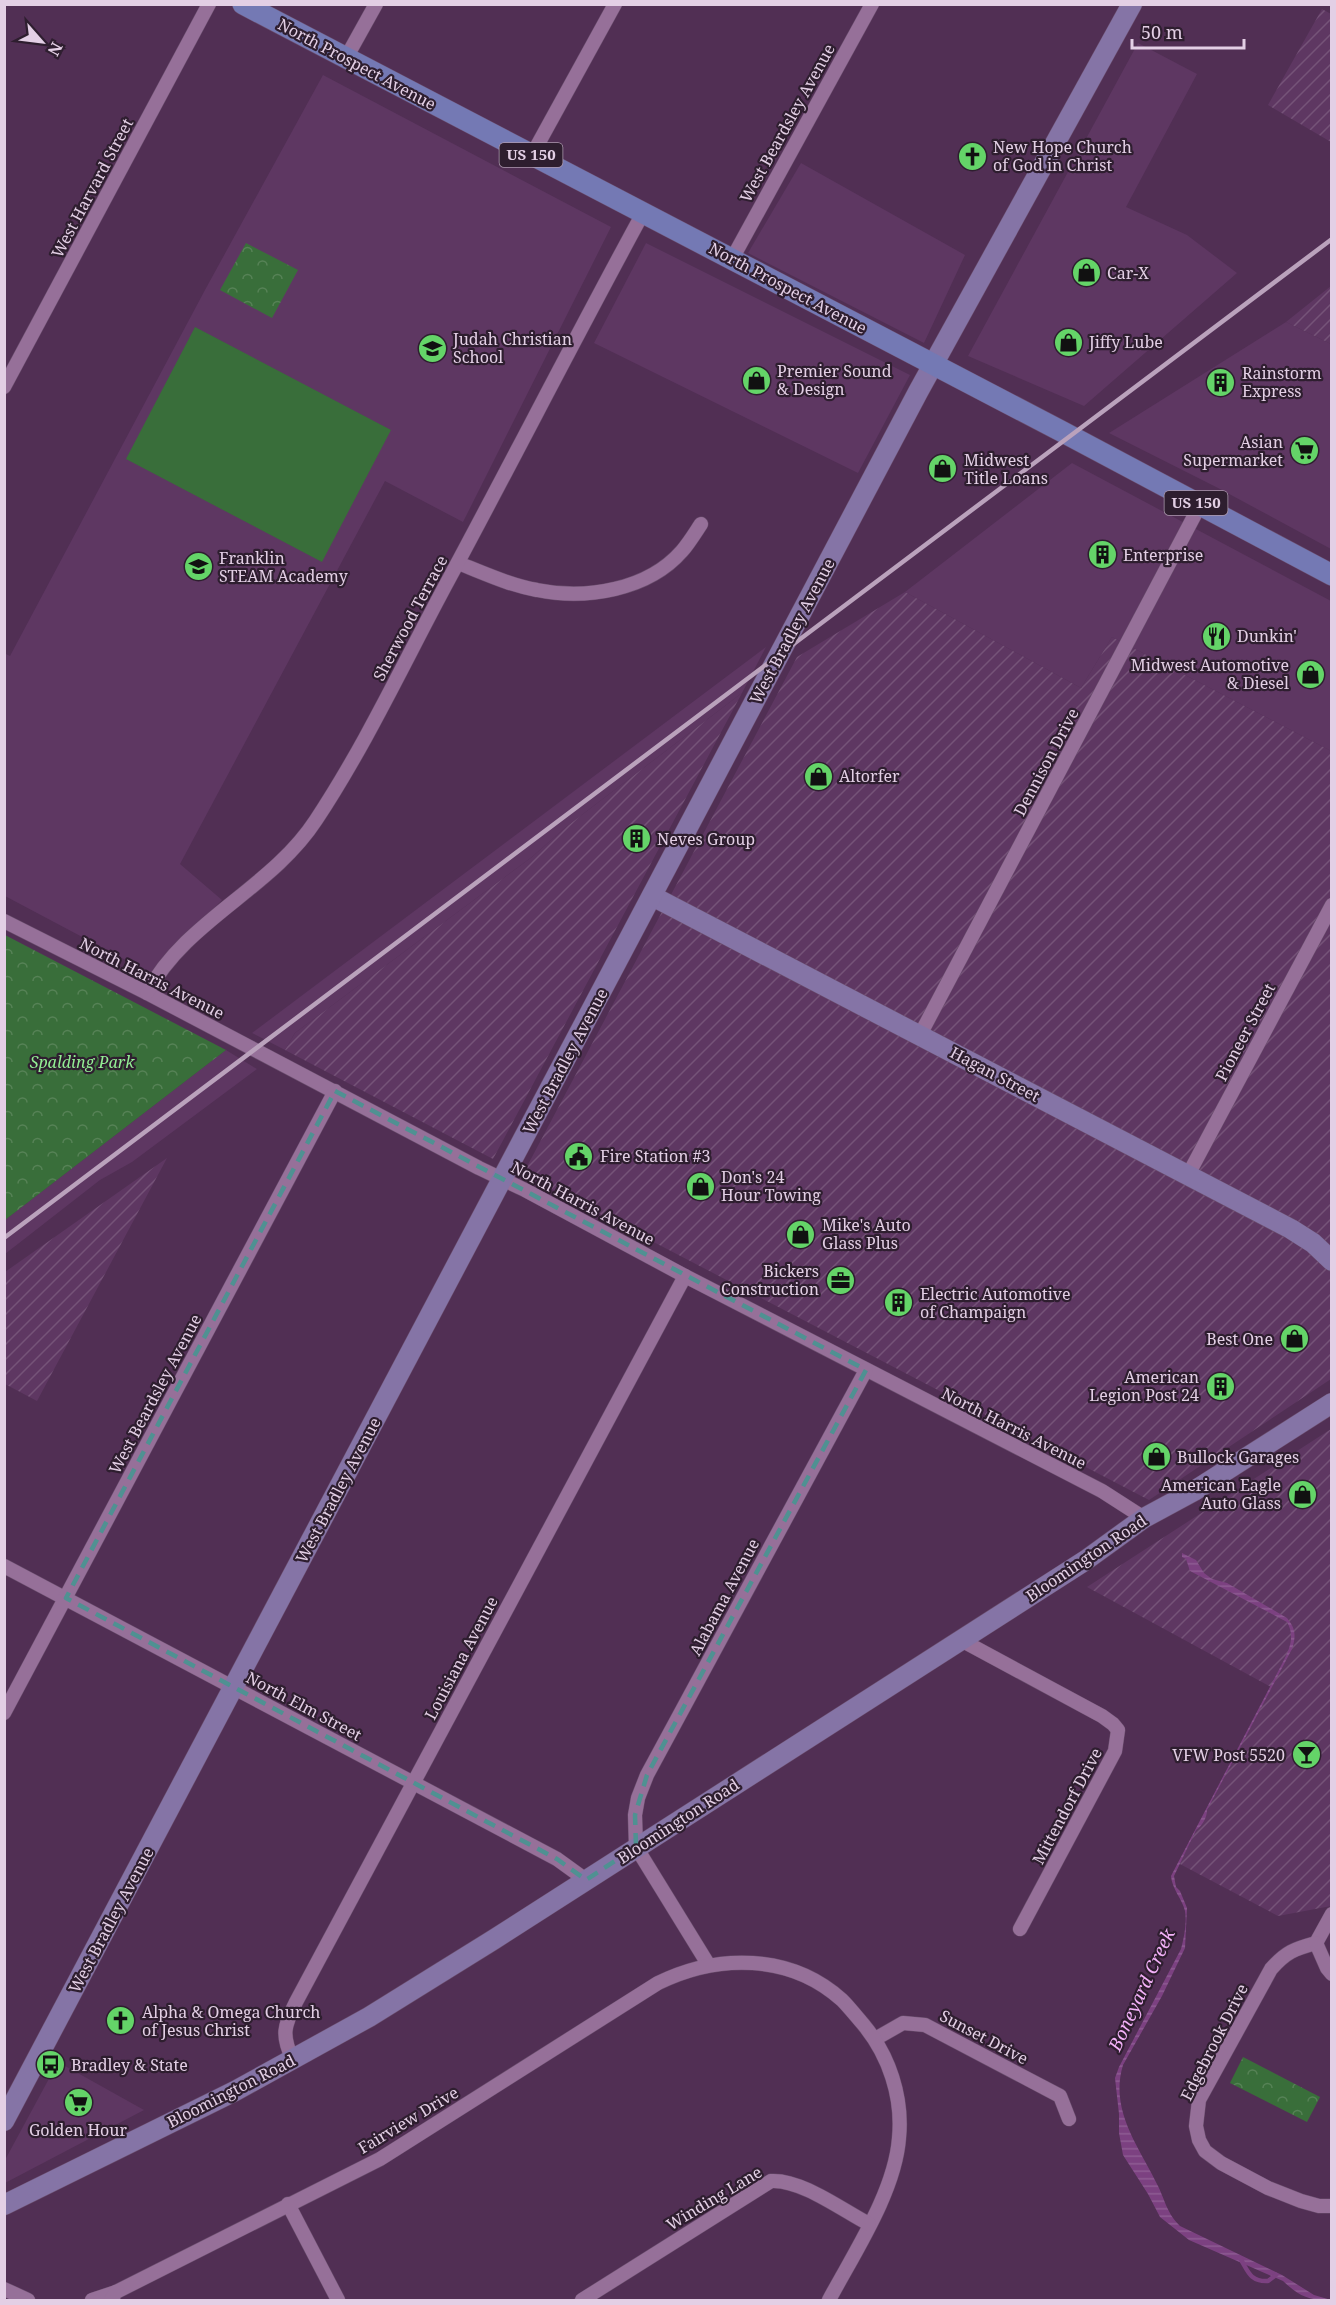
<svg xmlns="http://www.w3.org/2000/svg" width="1336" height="2305" font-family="'Noto Serif',serif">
<defs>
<pattern id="industrial-furrows" width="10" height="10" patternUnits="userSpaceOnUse" patternTransform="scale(1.5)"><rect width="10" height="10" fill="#5e3762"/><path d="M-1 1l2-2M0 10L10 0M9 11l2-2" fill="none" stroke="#755378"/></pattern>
<pattern id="forest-crowns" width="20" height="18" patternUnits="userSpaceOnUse" patternTransform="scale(1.5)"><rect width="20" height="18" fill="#396e3a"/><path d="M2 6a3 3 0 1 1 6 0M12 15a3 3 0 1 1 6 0" fill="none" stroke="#568256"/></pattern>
<pattern id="water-rules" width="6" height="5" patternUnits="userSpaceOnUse" patternTransform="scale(1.5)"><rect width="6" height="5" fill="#7c4181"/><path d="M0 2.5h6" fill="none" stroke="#8e5b93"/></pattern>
</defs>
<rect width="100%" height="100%" fill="#512f54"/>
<g fill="#5e3762">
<polygon points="1138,43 1197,74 1126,207 1187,235 1237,273 1084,406 968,356"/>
<polygon points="323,75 611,227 463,522 385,481 180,864 222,900 152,974 5,896 4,653 10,656 205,290"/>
<polygon points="801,163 965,255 924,343 748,253"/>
<polygon points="646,243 910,375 858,473 594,343"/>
<polygon points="1286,322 1331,344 1331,549 1220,489 1109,433"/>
<polygon points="1072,463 1331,601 1331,751 1112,637 1081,688 905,592"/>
<polygon points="766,647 742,693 566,827 532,857 295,1033 285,1050 252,1033"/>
<polygon points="226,1050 257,1069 132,1162 100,1180 5,1254 5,1220"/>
<polygon points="58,2062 144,2110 5,2183 5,2160"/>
</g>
<g fill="url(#industrial-furrows)">
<polygon points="1322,9 1331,14 1331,142 1268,105"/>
<polygon points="1331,286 1331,344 1286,322"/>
<polygon points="905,592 1081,688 1112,637 1331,751 1331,1379 1149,1500 523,1174 797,657"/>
<polygon points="742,693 493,1159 285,1050 295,1033 532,857 566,827"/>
<polygon points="167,1158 37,1401 5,1384 5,1272"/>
<polygon points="1331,1429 1331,1906 1278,1916 1178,1863 1271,1687 1087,1587"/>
</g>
<polygon fill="#396e3a" points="195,327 391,430 322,562 126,459"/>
<g fill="url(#forest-crowns)">
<polygon points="246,243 298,270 272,318 220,290"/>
<polygon points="5,935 226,1050 5,1220"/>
<polygon points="1243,2057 1320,2097 1307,2122 1230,2083"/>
</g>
<path fill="url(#water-rules)" d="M1182,1553l14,7 8,13 8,6 15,4 60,35c9,11 9,18 5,31l-85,161c0,8 -5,16 -11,20l-22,46 2,11 4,4 7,17 -2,40 -23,48 -39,69c-14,46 17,83 35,121 8,17 9,27 22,40l102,49 32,20 17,5c-22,1 -32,-4 -48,-19l-94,-41 -29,-23 -12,-23 -25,-39 -4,-22v-19l-4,-36 4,-11 62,-118c3,-11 6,-26 4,-38 -3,-12 -13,-22 -14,-35l112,-214c7,-14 12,-26 4,-40l-97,-51 -4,-12 -4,-2z"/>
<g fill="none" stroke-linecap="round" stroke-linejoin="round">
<path stroke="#7c4181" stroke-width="4.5" d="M1240,2258c8,13 10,24 28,23l8,-6"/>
<defs>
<g id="street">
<polyline points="346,58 376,4"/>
<polyline points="532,155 615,4"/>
<polyline points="732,259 872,4"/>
<polyline points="4,387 209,4"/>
<path d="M458,563c26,10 51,22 79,27 49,10 111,0 145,-39 7,-8 13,-18 19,-27"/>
<polyline points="4,921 147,993 479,1168 525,1190 685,1276 1102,1491 1144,1518"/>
<path d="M147,993c39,-73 124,-104 169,-173 51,-77 90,-162 134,-243 65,-121 127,-243 193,-364"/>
<polyline points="920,1035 1200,505"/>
<polyline points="1188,1175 1332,905"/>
<polyline points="4,1566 557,1859 586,1880"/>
<polyline points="961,1640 1102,1716 1113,1724 1118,1730 1115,1751 1020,1929"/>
<polyline points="4,1713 335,1091"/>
<path d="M1332,1914l-16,29c-22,6 -30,9 -45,26l-72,131 -3,26 3,14 6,11 16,12 47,25 33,13 18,5h13"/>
<polyline points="1316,1943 1327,1968 1332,1974"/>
<polyline points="708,1964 636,1847 635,1815 638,1798 647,1775 866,1370"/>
<polyline points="875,2039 903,2023 925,2025 1060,2096 1069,2119"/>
<path d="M293,2060c-12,-25 -9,-34 3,-58l389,-726"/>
<polyline points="288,2204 338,2300"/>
<polyline points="4,2289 28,2300"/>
<polyline points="92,2300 116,2292"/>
<path d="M111,2300l5,-8 264,-133 278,-176c59,-29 132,-30 184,17 7,7 14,16 21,24 26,31 40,73 36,114 -4,54 -45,115 -70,162"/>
<path d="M582,2300l189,-119c30,-2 71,29 98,43"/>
</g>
<g id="secondary">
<polyline points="652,896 1291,1229 1313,1243 1332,1261"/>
<polyline points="4,2121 918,392 1132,4"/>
<polyline points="4,2205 235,2091 369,2017 493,1940 1086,1560 1144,1518 1194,1491 1332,1403"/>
</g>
<polyline id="primary" points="243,4 1061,431 1332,575"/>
</defs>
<use href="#street" stroke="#6a4e6d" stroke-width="15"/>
<use href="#secondary" stroke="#6a4e6d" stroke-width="21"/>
<use href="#primary" stroke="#6a4e6d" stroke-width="22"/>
<use href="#street" stroke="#967099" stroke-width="14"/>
<use href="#secondary" stroke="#8574a6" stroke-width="20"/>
<use href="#primary" stroke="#7479b4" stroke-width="21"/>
<polyline stroke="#baa2bc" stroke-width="4.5" points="4,1238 1332,239"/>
</g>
<path fill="none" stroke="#4f9192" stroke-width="4.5" stroke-dasharray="12 8" stroke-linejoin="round" d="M335,1091l531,279 -219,405 -12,40 1,32 -50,33 -29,-21 -491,-261z"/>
<defs>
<symbol id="church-disc" viewBox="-11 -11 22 22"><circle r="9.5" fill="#64d468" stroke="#2e1e2f"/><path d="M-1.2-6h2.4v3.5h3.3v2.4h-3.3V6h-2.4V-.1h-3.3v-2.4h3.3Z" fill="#111"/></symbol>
<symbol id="shop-disc" viewBox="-11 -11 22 22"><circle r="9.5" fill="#64d468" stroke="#2e1e2f"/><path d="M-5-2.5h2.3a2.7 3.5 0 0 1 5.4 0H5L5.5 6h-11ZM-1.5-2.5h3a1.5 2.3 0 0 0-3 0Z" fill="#111"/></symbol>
<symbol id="school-disc" viewBox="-11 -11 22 22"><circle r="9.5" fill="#64d468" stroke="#2e1e2f"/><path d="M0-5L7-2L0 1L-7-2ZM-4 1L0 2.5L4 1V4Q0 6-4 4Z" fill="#111"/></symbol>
<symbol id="building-disc" viewBox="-11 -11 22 22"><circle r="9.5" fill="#64d468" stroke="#2e1e2f"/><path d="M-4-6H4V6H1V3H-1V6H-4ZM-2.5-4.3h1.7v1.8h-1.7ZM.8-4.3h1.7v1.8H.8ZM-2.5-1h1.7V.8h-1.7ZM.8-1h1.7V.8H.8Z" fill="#111"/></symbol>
<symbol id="supermarket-disc" viewBox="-11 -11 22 22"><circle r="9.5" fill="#64d468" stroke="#2e1e2f"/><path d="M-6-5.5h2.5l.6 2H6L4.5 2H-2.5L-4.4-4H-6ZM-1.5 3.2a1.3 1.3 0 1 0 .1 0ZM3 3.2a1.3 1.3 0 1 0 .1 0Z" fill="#111"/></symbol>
<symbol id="restaurant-disc" viewBox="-11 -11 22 22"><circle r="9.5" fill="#64d468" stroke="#2e1e2f"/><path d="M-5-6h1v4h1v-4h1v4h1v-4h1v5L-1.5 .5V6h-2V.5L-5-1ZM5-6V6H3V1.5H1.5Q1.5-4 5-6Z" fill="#111"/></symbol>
<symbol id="civic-disc" viewBox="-11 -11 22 22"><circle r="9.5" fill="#64d468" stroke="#2e1e2f"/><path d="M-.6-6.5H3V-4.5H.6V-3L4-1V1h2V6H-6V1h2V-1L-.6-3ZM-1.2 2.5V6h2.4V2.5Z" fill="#111"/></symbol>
<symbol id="office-disc" viewBox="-11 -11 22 22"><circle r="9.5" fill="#64d468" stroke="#2e1e2f"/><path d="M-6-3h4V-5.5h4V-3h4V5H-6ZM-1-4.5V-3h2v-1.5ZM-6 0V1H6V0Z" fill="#111"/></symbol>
<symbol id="bar-disc" viewBox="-11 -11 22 22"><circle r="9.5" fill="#64d468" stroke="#2e1e2f"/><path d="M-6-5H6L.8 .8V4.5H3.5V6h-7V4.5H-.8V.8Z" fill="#111"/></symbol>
<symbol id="bus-disc" viewBox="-11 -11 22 22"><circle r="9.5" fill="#64d468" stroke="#2e1e2f"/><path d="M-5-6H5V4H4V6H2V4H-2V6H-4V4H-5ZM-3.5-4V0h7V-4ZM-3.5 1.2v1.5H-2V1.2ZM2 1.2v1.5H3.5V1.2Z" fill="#111"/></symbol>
</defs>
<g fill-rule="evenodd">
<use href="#church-disc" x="956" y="140" width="33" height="33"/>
<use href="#shop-disc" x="1070" y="256" width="33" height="33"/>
<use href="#shop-disc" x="1052" y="326" width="33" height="33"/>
<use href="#school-disc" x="416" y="332" width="33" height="33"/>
<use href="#shop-disc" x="740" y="364" width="33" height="33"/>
<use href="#building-disc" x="1204" y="366" width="33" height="33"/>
<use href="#supermarket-disc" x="1288" y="434" width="33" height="33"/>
<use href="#shop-disc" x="926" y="452" width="33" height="33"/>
<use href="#building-disc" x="1086" y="538" width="33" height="33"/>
<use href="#school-disc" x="182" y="550" width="33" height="33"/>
<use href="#restaurant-disc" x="1200" y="620" width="33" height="33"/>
<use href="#shop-disc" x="1294" y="658" width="33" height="33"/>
<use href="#shop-disc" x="802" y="760" width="33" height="33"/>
<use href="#building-disc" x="620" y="822" width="33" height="33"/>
<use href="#civic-disc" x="562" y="1140" width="33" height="33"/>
<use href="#shop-disc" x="684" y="1170" width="33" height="33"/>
<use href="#shop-disc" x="784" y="1218" width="33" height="33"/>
<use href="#office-disc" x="824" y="1264" width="33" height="33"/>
<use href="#building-disc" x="882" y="1286" width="33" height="33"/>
<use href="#shop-disc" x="1278" y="1322" width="33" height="33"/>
<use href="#building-disc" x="1204" y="1370" width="33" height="33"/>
<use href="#shop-disc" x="1140" y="1440" width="33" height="33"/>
<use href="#shop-disc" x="1286" y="1478" width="33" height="33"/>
<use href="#bar-disc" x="1290" y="1738" width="33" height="33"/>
<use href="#church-disc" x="104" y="2004" width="33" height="33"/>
<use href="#bus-disc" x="34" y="2048" width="33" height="33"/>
<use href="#supermarket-disc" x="62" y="2086" width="33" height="33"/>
</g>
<g text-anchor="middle" stroke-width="4.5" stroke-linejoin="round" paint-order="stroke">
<g fill="#2e1e2f" stroke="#ad9aae" stroke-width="1.5">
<rect x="499.5" y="143" width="63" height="24" rx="4.5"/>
<rect x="1164.5" y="491" width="63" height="24" rx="4.5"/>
</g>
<g font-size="15" font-weight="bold" fill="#e3cfe5">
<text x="531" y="160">US 150</text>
<text x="1196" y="508">US 150</text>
</g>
<g font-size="16" fill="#e3cfe5" stroke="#2e1e2f">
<text transform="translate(357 64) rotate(28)" y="6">North Prospect Avenue</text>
<text transform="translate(787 123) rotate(-61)" y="6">West Beardsley Avenue</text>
<text transform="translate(92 188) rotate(-62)" y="6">West Harvard Street</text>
<text transform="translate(788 288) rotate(28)" y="6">North Prospect Avenue</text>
<text transform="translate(410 618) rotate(-62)" y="6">Sherwood Terrace</text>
<text transform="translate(792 631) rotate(-62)" y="6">West Bradley Avenue</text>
<text transform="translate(1046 762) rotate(-62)" y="6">Dennison Drive</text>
<text transform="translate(152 978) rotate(27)" y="6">North Harris Avenue</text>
<text transform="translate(1245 1032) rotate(-62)" y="6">Pioneer Street</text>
<text transform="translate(565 1061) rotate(-62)" y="6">West Bradley Avenue</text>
<text transform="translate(995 1074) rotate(28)" y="6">Hagan Street</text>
<text transform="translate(583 1203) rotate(28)" y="6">North Harris Avenue</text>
<text transform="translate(155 1394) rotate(-62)" y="6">West Beardsley Avenue</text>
<text transform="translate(1014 1428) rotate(27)" y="6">North Harris Avenue</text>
<text transform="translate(338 1490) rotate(-62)" y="6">West Bradley Avenue</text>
<text transform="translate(1086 1558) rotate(-34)" y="6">Bloomington Road</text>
<text transform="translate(724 1597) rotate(-62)" y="6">Alabama Avenue</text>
<text transform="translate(461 1658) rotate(-62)" y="6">Louisiana Avenue</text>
<text transform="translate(304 1706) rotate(28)" y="6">North Elm Street</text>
<text transform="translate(1067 1806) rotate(-62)" y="6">Mittendorf Drive</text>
<text transform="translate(678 1821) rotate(-33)" y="6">Bloomington Road</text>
<text transform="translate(111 1920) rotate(-62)" y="6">West Bradley Avenue</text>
<text transform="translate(984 2037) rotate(28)" y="6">Sunset Drive</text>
<text transform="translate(1214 2042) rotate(-63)" y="6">Edgebrook Drive</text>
<text transform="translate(231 2091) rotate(-27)" y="6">Bloomington Road</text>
<text transform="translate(408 2120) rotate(-31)" y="6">Fairview Drive</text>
<text transform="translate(714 2198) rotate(-31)" y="6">Winding Lane</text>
</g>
<g font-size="16" fill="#e3cfe5" stroke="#2e1e2f" text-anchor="start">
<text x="993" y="153">New Hope Church<tspan x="993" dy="18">of God in Christ</tspan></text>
<text x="1107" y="279">Car-X</text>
<text x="453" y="345">Judah Christian<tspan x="453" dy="18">School</tspan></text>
<text x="1089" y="348">Jiffy Lube</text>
<text x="777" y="377">Premier Sound<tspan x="777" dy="18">&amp; Design</tspan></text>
<text x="1242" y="379">Rainstorm<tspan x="1242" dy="18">Express</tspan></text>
<text x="1283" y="448" text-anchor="end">Asian<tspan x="1283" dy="18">Supermarket</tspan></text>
<text x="964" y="466">Midwest<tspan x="964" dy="18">Title Loans</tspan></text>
<text x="1123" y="561">Enterprise</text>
<text x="219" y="564">Franklin<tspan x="219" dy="18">STEAM Academy</tspan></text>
<text x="1237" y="642">Dunkin'</text>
<text x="1289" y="671" text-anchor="end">Midwest Automotive<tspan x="1289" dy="18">&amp; Diesel</tspan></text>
<text x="839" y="782">Altorfer</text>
<text x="657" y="845">Neves Group</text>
<text x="600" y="1162">Fire Station #3</text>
<text x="721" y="1183">Don's 24<tspan x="721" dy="18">Hour Towing</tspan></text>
<text x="822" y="1231">Mike's Auto<tspan x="822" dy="18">Glass Plus</tspan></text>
<text x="819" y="1277" text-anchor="end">Bickers<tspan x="819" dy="18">Construction</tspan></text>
<text x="920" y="1300">Electric Automotive<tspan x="920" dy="18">of Champaign</tspan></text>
<text x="1273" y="1345" text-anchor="end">Best One</text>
<text x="1199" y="1383" text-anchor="end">American<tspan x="1199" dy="18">Legion Post 24</tspan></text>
<text x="1177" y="1463">Bullock Garages</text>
<text x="1281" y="1491" text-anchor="end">American Eagle<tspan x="1281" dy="18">Auto Glass</tspan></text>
<text x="1285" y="1761" text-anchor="end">VFW Post 5520</text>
<text x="142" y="2018">Alpha &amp; Omega Church<tspan x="142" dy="18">of Jesus Christ</tspan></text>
<text x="71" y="2071">Bradley &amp; State</text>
<text x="78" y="2136" text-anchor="middle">Golden Hour</text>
</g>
<g font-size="16" font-style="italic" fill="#93ee94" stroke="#2e1e2f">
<text x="82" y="1068">Spalding Park</text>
</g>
<g font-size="18" font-style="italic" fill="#f3b1f8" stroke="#2e1e2f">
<text transform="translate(1142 1990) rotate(-65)" y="6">Boneyard Creek</text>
</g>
</g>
<rect width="1336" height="2305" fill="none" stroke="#e3cfe5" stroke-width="12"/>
<g transform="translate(42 42) rotate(118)" stroke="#2e1e2f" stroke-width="4.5" paint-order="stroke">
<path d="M0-4.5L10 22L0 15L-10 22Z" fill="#e3cfe5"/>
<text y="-9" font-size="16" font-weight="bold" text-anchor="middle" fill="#e3cfe5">N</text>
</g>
<path d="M1132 39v9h112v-9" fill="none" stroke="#e3cfe5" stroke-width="3"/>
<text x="1141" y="39" font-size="18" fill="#e3cfe5" stroke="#2e1e2f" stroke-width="4.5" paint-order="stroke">50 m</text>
</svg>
